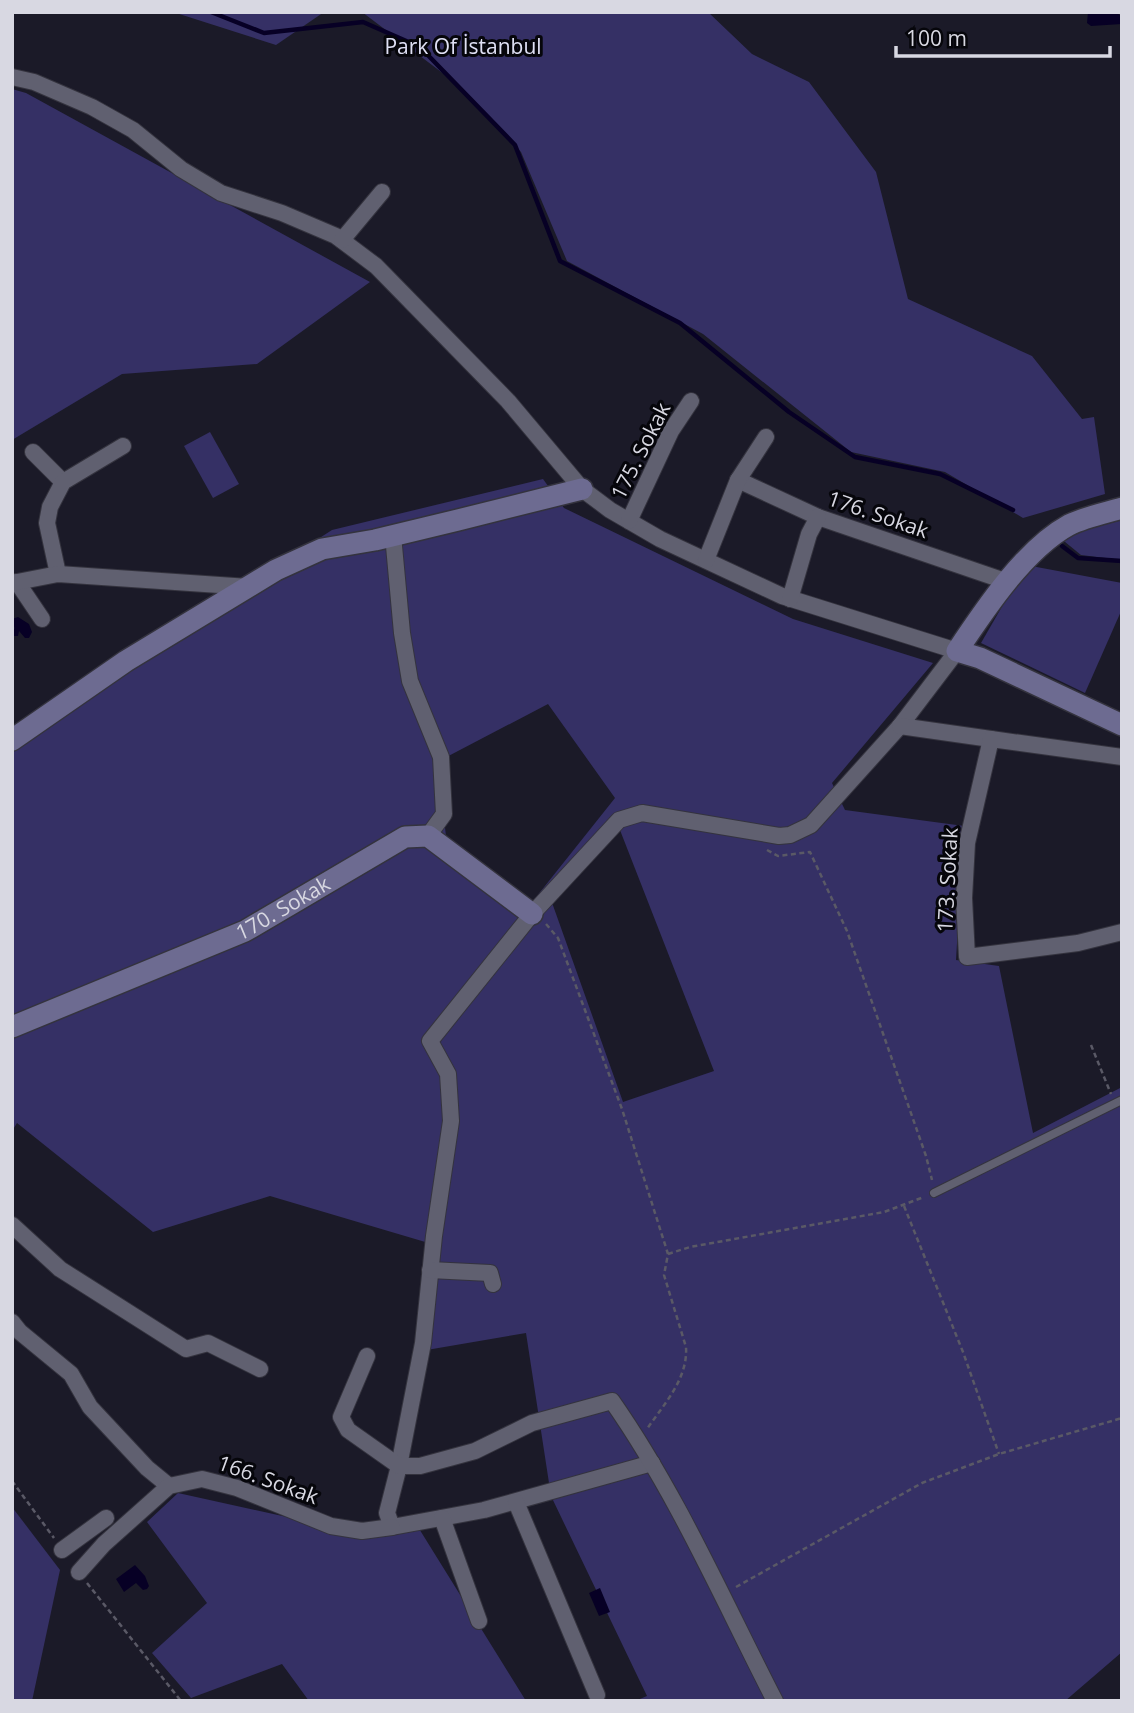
<svg xmlns="http://www.w3.org/2000/svg" width="1134" height="1713" font-family="'Open Sans',sans-serif">
<rect width="100%" height="100%" fill="#1b1a28"/>
<g fill="#353065" fill-rule="evenodd">
<polygon points="173,12 324,12 276,45"/>
<polygon points="362,12 708,12 752,54 809,82 876,172 908,299 1032,356 1082,419 1094,417 1105,494 1023,518 945,472 851,452 703,334 567,261 521,152 461,87"/>
<polygon points="12,89 26,93 370,282 257,364 122,374 12,440"/>
<polygon points="210,432 239,484 213,498 184,446"/>
<path d="M543,479l21,29 229,111 140,44 -101,120 13,27 119,16 -8,134 43,6 34,167 89,-46v565l-57,49h-430l12,-5 -96,-200 -25,-163 -111,19 17,-108 -162,-48 -117,36 -136,-109 -5,8v-396l320,-205zM548,704l67,94 -86,108 -82,-62 -10,-82zM618,825l96,246 -91,31 -73,-205z"/>
<polygon points="1122,520 1122,560 1081,555 1059,537"/>
<polygon points="1026,565 1122,583 1122,609 1085,693 981,643"/>
<polygon points="178,1493 369,1535 418,1527 526,1701 309,1701 282,1664 191,1698 152,1653 207,1603 147,1522"/>
<polygon points="12,1507 60,1570 32,1701 12,1701"/>
</g>
<g fill="#070025">
<polygon points="1088,12 1116,12 1122,17 1122,24 1091,26 1087,23"/>
<polygon points="18,617 29,624 32,632 29,638 25,638 19,631 18,636 12,636 12,630 15,628 12,626 12,619"/>
<polygon points="135,1565 145,1576 149,1586 147,1589 143,1590 136,1583 124,1592 116,1579"/>
<polygon points="600,1588 610,1612 599,1616 589,1593"/>
</g>
<g fill="none" stroke-linecap="round" stroke-linejoin="round">
<g stroke="#070025" stroke-width="4.5">
<polyline points="211,12 264,33 363,22 420,47 515,145 560,261 680,323 789,412 855,457 940,474 1013,510"/>
<polyline points="1062,546 1078,558 1122,561"/>
</g>
<defs>
<polyline id="lane" points="934,1193 1122,1100"/>
<g id="street">
<polyline points="12,77 34,82 92,107 133,130 181,169 221,193 282,213 336,236 376,266 508,401 582,489 610,510 660,539 782,596 957,651 900,726 811,825 790,835 779,836 642,813 619,820 532,914 430,1041 448,1074 451,1121 434,1236 423,1343 399,1466 387,1513 392,1527 484,1510 652,1463"/>
<polyline points="342,240 382,192"/>
<polyline points="33,452 63,482"/>
<polyline points="738,480 818,517 1008,582"/>
<polyline points="629,521 671,431 691,401"/>
<polyline points="393,535 402,633 410,681 441,757 444,814 428,836"/>
<polyline points="706,560 738,480 766,437"/>
<polyline points="58,574 47,523 50,507 63,482 123,446"/>
<polyline points="17,582 42,619"/>
<polyline points="12,583 58,574 249,587"/>
<polyline points="790,599 809,534 818,517"/>
<polyline points="900,726 991,739"/>
<polyline points="1122,757 991,739 967,843 964,898 967,957 1078,943 1122,932"/>
<polyline points="12,1225 60,1269 186,1349 208,1343 260,1369"/>
<polyline points="430,1270 490,1273 493,1284"/>
<polyline points="12,1322 20,1332 71,1374 90,1407 147,1468 169,1486"/>
<path d="M367,1356l-26,61 7,13 51,36h21l55,-15 57,-28 80,-22c65,93 111,199 163,300"/>
<polyline points="516,1502 597,1695"/>
<polyline points="442,1518 479,1621"/>
<polyline points="62,1550 106,1518"/>
<polyline points="79,1572 104,1544 169,1486 202,1479 237,1488 331,1526 362,1531 392,1527"/>
</g>
<g id="secondary">
<path d="M1122,508c-17,5 -37,9 -53,17 -44,24 -84,84 -112,126l23,7 142,67"/>
<polyline points="12,740 126,661 276,570 322,549 375,540 458,520 582,489"/>
<path id="s1" d="M12,1027l233,-96 160,-94 23,-1 104,78"/>
</g>
</defs>
<use href="#lane" stroke="#34333e" stroke-width="10"/>
<use href="#street" stroke="#34333e" stroke-width="18"/>
<use href="#secondary" stroke="#34333e" stroke-width="24"/>
<g stroke="#5a5966" stroke-width="2.5" stroke-dasharray="5 3.5" stroke-linecap="butt">
<polyline points="767,850 778,856 810,852 847,931 926,1156 932,1180"/>
<path d="M546,924l12,14 64,171 46,145 -4,21 22,72c2,32 -22,57 -39,82"/>
<polyline points="1091,1045 1111,1094"/>
<polyline points="904,1206 963,1352 999,1454"/>
<polyline points="668,1254 690,1247 884,1212 924,1197"/>
<polyline points="12,1481 54,1538"/>
<polyline points="87,1583 181,1701"/>
<polyline points="736,1587 922,1483 999,1454 1122,1418"/>
</g>
<use href="#lane" stroke="#606070" stroke-width="8"/>
<use href="#street" stroke="#606070" stroke-width="16"/>
<use href="#secondary" stroke="#6d6b91" stroke-width="21"/>
</g>
<g text-anchor="middle" stroke-width="6" stroke-linejoin="round" paint-order="stroke">
<g font-size="21" fill="#dfe0f4" stroke="#06060b">
<text x="463" y="54">Park Of İstanbul</text>
</g>
<g font-size="21" fill="#d8d8e2" stroke="#06060b">
<text transform="translate(641 451) rotate(-63)" y="7">175. Sokak</text>
<text transform="translate(878 515) rotate(19)" y="7">176. Sokak</text>
<text transform="translate(948 880) rotate(-87)" y="7">173. Sokak</text>
<text dy="7" stroke="none"><textPath href="#s1" startOffset="296">170. Sokak</textPath></text>
<text transform="translate(268 1480) rotate(20)" y="7">166. Sokak</text>
</g>
</g>
<rect width="1134" height="1713" fill="none" stroke="#d8d8e2" stroke-width="28"/>
<path d="M896 46v10h214v-10" fill="none" stroke="#d8d8e2" stroke-width="3.5"/>
<text x="906" y="46" font-size="21" fill="#d8d8e2" stroke="#06060b" stroke-width="5" paint-order="stroke">100 m</text>
</svg>
